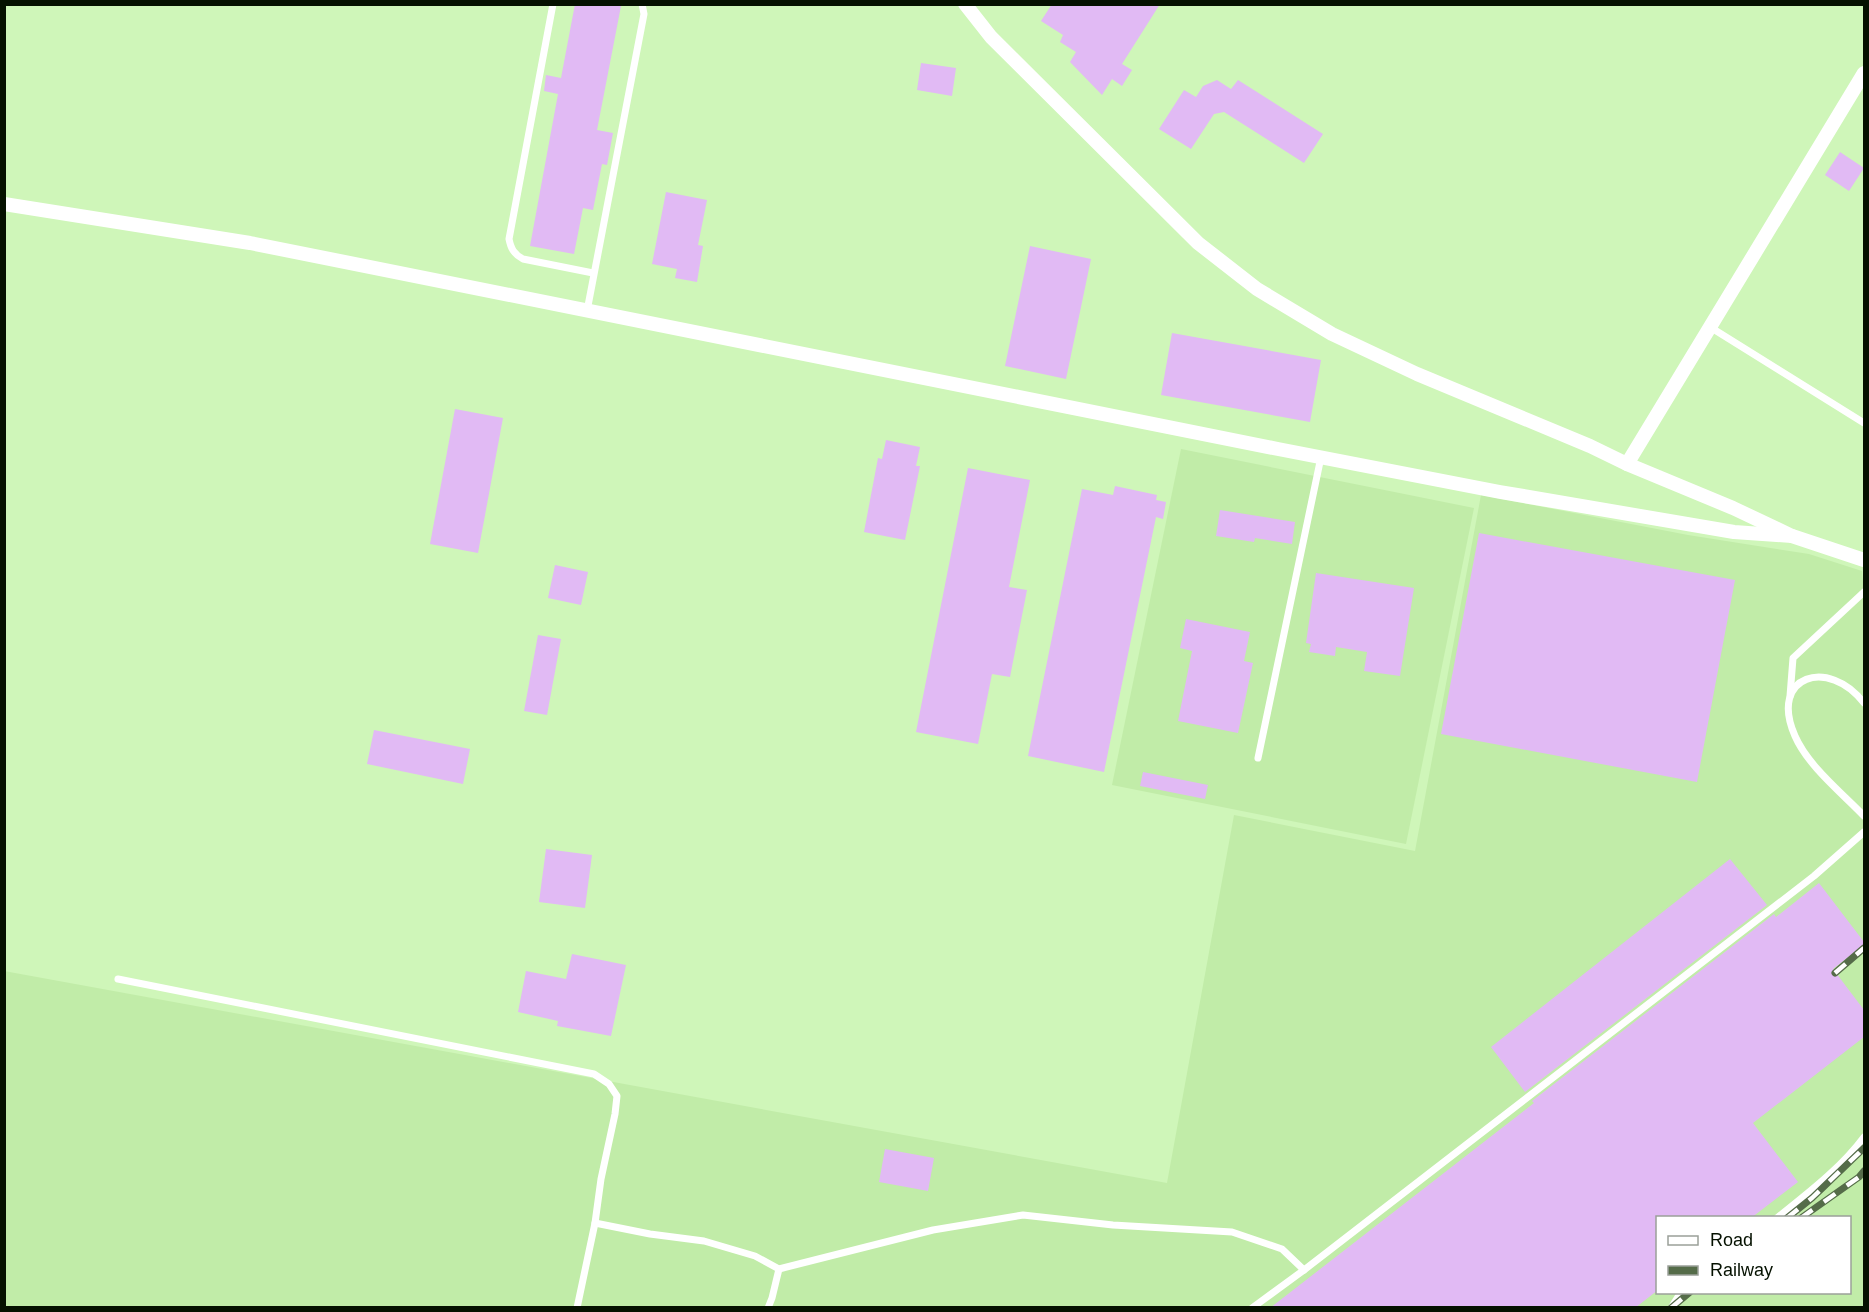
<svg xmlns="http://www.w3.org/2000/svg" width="1869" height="1312" font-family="Helvetica,sans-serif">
<rect width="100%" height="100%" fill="#cff6b9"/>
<g fill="#c1eca8" fill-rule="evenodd">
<polygon points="1181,449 1474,508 1406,844 1112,785"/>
<path d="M1481,495l207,40 121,19 53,17 2,21v715h-1859l-1,-336 1163,212 67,-368 181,36zM1658,1218h192v74h-192z"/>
</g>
<g fill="#e1baf4">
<polygon points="575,4 621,6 597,130 613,133 607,165 602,164 593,210 583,208 574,254 530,246 558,94 544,91 546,75 561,78"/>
<polygon points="1052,4 1160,4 1122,64 1132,70 1122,86 1112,79 1102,95 1070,62 1076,52 1060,42 1063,35 1041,21"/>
<polygon points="921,63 956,68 952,96 917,90"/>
<polygon points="1217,80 1231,89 1238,80 1323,134 1304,163 1224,112 1214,114 1191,149 1159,129 1184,90 1196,97 1203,86"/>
<polygon points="1840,152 1864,168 1849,191 1825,175"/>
<polygon points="666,192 707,200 698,245 703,246 697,282 675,278 677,269 652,264"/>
<polygon points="1030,246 1091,259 1066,379 1005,366"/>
<polygon points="1172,333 1321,360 1310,422 1161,395"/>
<polygon points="455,409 503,418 478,553 430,544"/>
<polygon points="886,440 920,447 916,466 920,466 905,540 864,532 878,458 882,459"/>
<polygon points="968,468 1030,480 1009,587 1027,590 1010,677 992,674 978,744 916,732"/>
<polygon points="1115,486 1157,495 1156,500 1166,502 1163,519 1156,517 1104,772 1028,756 1082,489 1113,495"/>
<polygon points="1220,510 1295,522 1292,544 1255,538 1254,542 1216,536"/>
<polygon points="1479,533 1735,580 1697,782 1441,734"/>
<polygon points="555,565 588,572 581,605 548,598"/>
<polygon points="1316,573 1414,588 1400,676 1364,671 1367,652 1336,647 1335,656 1309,652 1311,644 1306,643"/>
<polygon points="1186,619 1250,632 1244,661 1253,663 1238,733 1178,721 1192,651 1180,648"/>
<polygon points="538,635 561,639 547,715 524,711"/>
<polygon points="374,730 470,749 463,784 367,764"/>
<polygon points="1143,772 1208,785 1205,799 1140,786"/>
<polygon points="546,849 592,855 585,908 539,902"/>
<polygon points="1730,859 1767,905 1525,1092 1491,1047"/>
<polygon points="1819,883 1864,942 1864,945 1833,969 1864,1010 1864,1037 1753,1123 1798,1182 1751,1218 1658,1218 1658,1290 1635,1308 1270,1308 1534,1103 1532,1101 1774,914 1776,917"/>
<polygon points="572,954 626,965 611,1036 557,1026 558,1021 518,1012 526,971 566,979"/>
<polygon points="885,1149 934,1158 928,1191 879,1182"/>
</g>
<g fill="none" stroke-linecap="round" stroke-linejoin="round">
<g stroke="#fff" stroke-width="7">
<path d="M553,4l-44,235c2,10 5,15 14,20l70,14"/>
<polyline points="587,311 644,14 642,4"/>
<polyline points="1710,327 1864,423"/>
<polyline points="1790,696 1793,658 1864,592"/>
<path d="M1864,703c-35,-46 -96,-28 -69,33 13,30 47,57 69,80"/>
<polyline points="1258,758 1321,457"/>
<polyline points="118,979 594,1074 609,1084 617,1096 615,1114 601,1179 595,1223 577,1308"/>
<path d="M1777,1218c31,-25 64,-50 87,-81"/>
<polyline points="595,1223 650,1234 704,1241 755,1256 779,1269 933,1230 1023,1215 1113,1225 1232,1232 1282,1249 1304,1270"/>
<polyline points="768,1308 772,1298 779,1269"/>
<polyline points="1252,1308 1304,1270 1814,876 1864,832"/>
<polyline points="1671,1308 1681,1292"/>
</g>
<g stroke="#fff" stroke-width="14">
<polyline points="965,4 991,37 1198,243 1257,289 1332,334 1417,374 1590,446 1627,464 1733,508 1792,536 1864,560"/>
<polyline points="4,204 250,243 1278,449 1500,492 1734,532 1792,536"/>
<polyline points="1627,464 1864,73"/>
</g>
<defs>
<g id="rail">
<polyline points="1835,973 1864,948"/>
<polyline points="1787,1218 1812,1198 1864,1148"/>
<polyline points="1801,1218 1859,1177 1864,1171"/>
<polyline points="1671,1308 1690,1292"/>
</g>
</defs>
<use href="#rail" stroke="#556c49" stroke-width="7"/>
<use href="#rail" stroke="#fff" stroke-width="4.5" stroke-dasharray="14" stroke-linecap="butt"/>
</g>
<rect width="1869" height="1312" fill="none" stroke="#051100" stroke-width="12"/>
<rect x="1656" y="1216" width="195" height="78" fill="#ffffff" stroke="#9ba099" stroke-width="1.5"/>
<rect x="1668" y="1236" width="30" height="9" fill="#ffffff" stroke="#9ba099" stroke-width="1.5"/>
<text x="1710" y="1246" font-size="18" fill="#051100">Road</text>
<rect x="1668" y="1266" width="30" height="9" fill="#556c49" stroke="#9ba099" stroke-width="1.5"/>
<text x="1710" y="1276" font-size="18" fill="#051100">Railway</text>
</svg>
